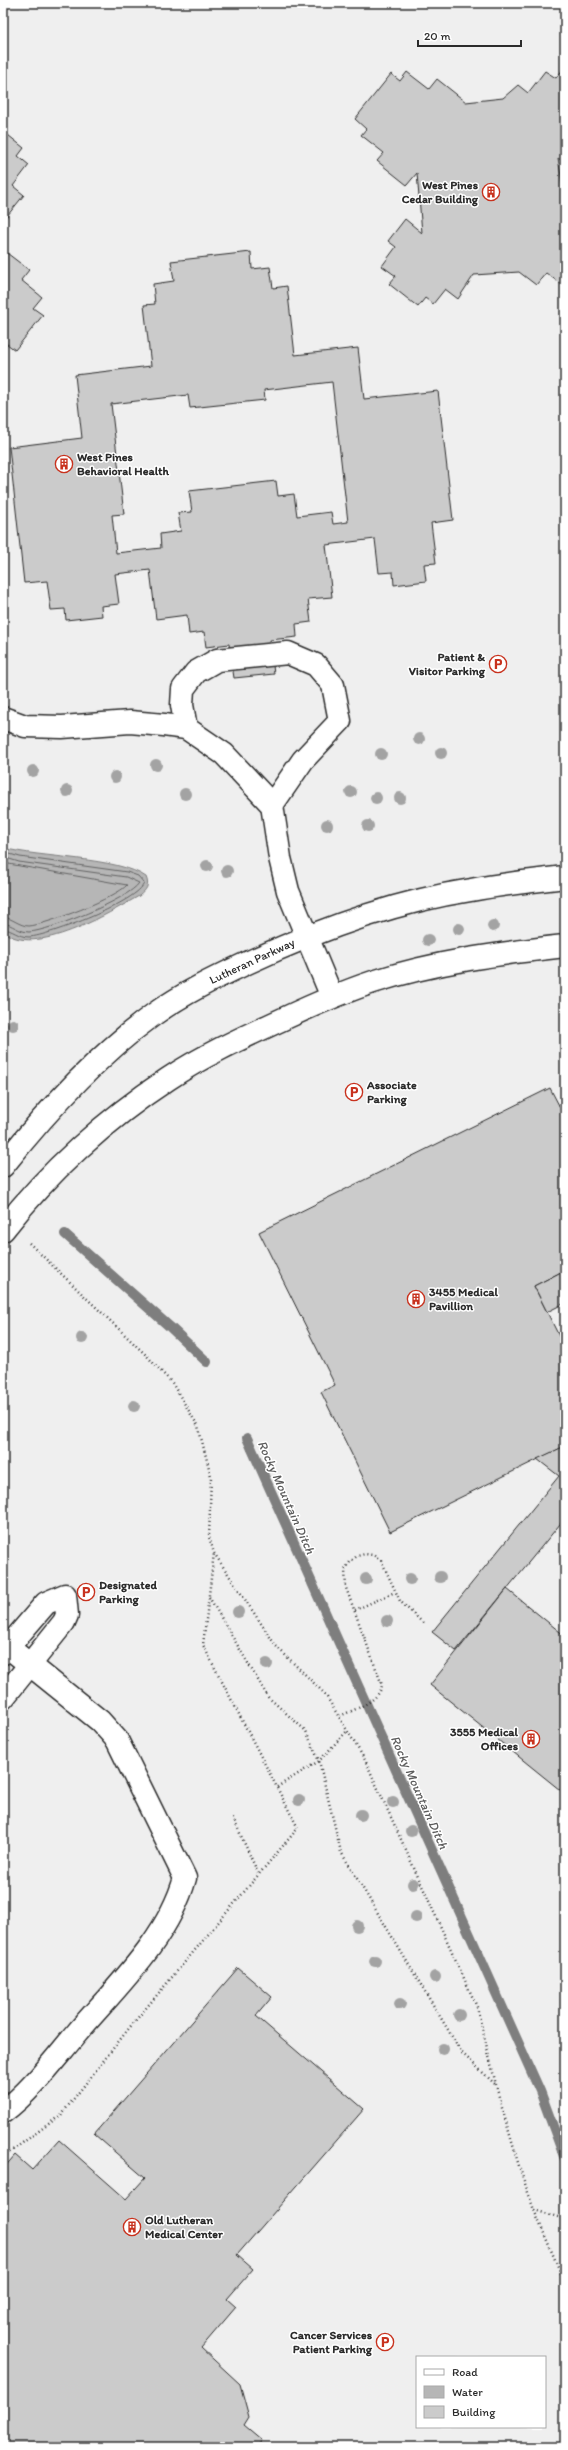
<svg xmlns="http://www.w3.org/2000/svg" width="568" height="2450" font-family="Itim,sans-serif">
<rect width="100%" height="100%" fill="#fff"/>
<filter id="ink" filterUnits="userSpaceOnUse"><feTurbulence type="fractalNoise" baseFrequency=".025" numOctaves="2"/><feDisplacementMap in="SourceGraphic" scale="8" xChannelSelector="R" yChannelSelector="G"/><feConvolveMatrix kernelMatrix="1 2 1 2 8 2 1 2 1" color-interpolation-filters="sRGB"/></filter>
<g filter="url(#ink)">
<path fill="#efefef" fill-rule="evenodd" d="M3,3h562v2444h-562zM417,2357h128v70h-128z"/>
<path fill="#b6b6b6" stroke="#7e7e7e" d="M3,848c37,10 115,9 143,29 4,9 0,13 -7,19 -30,17 -105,63 -136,35z"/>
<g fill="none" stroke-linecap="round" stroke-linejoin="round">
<g stroke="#636363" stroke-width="1">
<path d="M3,852l17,5 107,15 11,4 6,7c-5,18 -95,53 -115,54 -11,0 -17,-8 -26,-8"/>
<path d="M3,857l16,5 107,15 13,6c-10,16 -90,48 -110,49 -10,0 -17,-8 -26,-9"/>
<path d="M3,863l124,22c-10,12 -81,40 -98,41 -10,0 -16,-8 -26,-9"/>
</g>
<g stroke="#7e7e7e" stroke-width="10">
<polyline points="65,1234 170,1327 207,1362"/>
<polyline points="247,1438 540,2091 565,2159"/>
</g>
</g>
<g fill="#cbcbcb" stroke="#2b2b2b" fill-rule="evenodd">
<polygon points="565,67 565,163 558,158 565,200 565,287 546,273 536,285 519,272 474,275 458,299 445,289 433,304 425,298 418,307 389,284 396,276 382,266 396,247 388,241 405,219 422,233 417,173 407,185 377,161 384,153 361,135 366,129 355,119 391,74 400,81 407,72 429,89 437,79 466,102 503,98 518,85 528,93 545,71 556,78"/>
<polygon points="3,131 24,148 18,156 29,165 13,186 24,195 3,221"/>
<polygon points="3,250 29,270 21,280 42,297 33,308 43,315 15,350 3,341"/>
<path d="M251,252l1,17 18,-2 3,21 14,-2 8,69 63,-7 6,51 74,-8 15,129 -22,3 5,40 -12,1 2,17 -32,4 -1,-13 -14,1 -4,-34 -49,6 6,52 -24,2 3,23 -15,2 1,13 -27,3 4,34 -40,4 -5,-34 -23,3 -2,-15 -15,2 -2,-19 -31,4 -6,-49 -35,4 4,30 -18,2 1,10 -36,4 -1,-11 -14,1 -4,-29 -23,2 -15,-136 73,-9 -7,-63 76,-9 -7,-61 11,-1 -2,-20 21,-3 -3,-20zM332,382l16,140 -15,2 -2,-12 -34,4 -3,-22 -16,2 -2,-15 -87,10 3,21 -14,1 3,18 -21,3 1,14 -45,5 -4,-38 12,-1 -13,-110 77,-9 2,13 75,-8 -1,-10z"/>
<polygon points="550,1088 565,1117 565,1270 534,1286 565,1348 565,1446 390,1532 321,1392 335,1385 259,1232"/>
<polygon points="565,1270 565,1303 547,1312 534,1286"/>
<polygon points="565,1446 565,1518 456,1651 432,1632 559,1476 537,1459"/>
<polygon points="507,1589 565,1636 565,1794 430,1685"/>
<polygon points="238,1968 272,1997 256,2016 364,2109 237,2255 253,2269 227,2299 236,2307 201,2348 240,2384 249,2417 244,2425 262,2440 257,2447 3,2447 3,2199 7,2195 3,2192 3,2169 15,2155 32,2170 59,2140 126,2199 145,2178 94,2134"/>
</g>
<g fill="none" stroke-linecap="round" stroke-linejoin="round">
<defs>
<g id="minor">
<polyline points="3,718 25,726 62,727 130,722 164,725 186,728 224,754 272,805 280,858 288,891 332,997"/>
<polyline points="186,728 182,705 183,689 196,672 217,660 288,653 316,665 333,685 340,721 303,760 272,805"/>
<path d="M3,1166c42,-53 95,-111 150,-151 29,-21 62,-37 94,-52 71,-33 146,-61 224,-73 31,-6 63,-9 94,-13"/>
<path d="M3,1230c45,-58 104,-111 165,-151 36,-24 76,-42 115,-60 30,-14 60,-27 90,-37 62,-20 128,-29 192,-36"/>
<path d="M3,1643l97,78 17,19 68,138c-17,61 -69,109 -109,156 -23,27 -45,57 -73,78"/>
<polyline points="3,1653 46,1603 65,1595 67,1615 64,1622 3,1698"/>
</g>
</defs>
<use href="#minor" stroke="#2b2b2b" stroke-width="25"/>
<g stroke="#2b2b2b" stroke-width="2.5" stroke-dasharray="1 3" stroke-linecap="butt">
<polyline points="29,1243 147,1356 172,1383 198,1426 211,1476 209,1537 214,1553 276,1646 325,1694 365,1760 477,2007 500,2101 519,2166 534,2210 565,2283"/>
<polyline points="209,1597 268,1697 306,1731 319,1761 341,1852 462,2053 495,2084"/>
<polyline points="355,1610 395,1592"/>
<path d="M340,1716c15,-7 39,-14 42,-31l-36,-97 -1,-18 5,-8 7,-6 8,-2 8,1 8,5 19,41 24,23"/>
<polyline points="277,1787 319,1761 348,1730"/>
<polyline points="233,1818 258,1873"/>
<polyline points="3,2157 61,2115 130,2027 298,1828 203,1645 214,1553"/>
<polyline points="534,2210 565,2219"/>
</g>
<use href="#minor" stroke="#fff" stroke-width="22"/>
</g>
<g fill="#a3a3a3">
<circle cx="419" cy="739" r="6"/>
<circle cx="441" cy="753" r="6"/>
<circle cx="381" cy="754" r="6"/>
<circle cx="156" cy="765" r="6"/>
<circle cx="33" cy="771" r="6"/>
<circle cx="115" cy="777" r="6"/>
<circle cx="67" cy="791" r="6"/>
<circle cx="351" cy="792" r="6"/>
<circle cx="185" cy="794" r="6"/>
<circle cx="376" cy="798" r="6"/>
<circle cx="400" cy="798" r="6"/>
<circle cx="327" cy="825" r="6"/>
<circle cx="368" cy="826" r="6"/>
<circle cx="207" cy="866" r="6"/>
<circle cx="227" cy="871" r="6"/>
<circle cx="493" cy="926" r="6"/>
<circle cx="459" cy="929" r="6"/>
<circle cx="428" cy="940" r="6"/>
<circle cx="13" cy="1025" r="6"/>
<circle cx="82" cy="1338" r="6"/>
<circle cx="134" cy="1406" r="6"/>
<circle cx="440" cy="1577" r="6"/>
<circle cx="366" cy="1579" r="6"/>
<circle cx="410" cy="1579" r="6"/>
<circle cx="238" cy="1612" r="6"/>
<circle cx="387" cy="1621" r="6"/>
<circle cx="267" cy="1664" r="6"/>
<circle cx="299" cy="1800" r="6"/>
<circle cx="393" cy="1802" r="6"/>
<circle cx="361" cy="1815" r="6"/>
<circle cx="411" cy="1831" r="6"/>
<circle cx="413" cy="1884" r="6"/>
<circle cx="416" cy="1917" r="6"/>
<circle cx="357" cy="1926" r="6"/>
<circle cx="375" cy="1961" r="6"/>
<circle cx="435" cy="1977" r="6"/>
<circle cx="400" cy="2004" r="6"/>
<circle cx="459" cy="2015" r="6"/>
<circle cx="443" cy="2049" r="6"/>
</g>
</g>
<defs>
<symbol id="building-ring" viewBox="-11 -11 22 22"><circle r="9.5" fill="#fff" stroke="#c8321e" stroke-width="1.5"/><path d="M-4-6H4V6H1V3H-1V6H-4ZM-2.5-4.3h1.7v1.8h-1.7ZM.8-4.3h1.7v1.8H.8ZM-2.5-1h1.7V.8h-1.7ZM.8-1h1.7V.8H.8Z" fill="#c8321e"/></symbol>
<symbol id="parking-ring" viewBox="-11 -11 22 22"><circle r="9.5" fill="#fff" stroke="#c8321e" stroke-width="1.5"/><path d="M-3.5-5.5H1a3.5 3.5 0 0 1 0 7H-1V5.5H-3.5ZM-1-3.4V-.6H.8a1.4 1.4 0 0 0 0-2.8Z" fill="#c8321e"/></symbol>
</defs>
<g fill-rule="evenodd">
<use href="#building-ring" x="481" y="182" width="20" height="20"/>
<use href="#building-ring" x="54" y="454" width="20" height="20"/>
<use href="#parking-ring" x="488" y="654" width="20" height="20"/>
<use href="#parking-ring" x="344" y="1082" width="20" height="20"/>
<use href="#building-ring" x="406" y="1289" width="20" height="20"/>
<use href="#parking-ring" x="76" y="1582" width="20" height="20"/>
<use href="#building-ring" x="521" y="1729" width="20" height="20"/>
<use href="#building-ring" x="122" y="2217" width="20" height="20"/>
<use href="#parking-ring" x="375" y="2332" width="20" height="20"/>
</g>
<g text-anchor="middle" stroke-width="3" stroke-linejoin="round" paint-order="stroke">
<g font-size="12" font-weight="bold" fill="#2b2b2b" stroke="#fff" text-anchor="start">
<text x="478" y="189" text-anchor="end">West Pines<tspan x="478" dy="14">Cedar Building</tspan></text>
<text x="77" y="461">West Pines<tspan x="77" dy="14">Behavioral Health</tspan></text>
<text x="485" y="661" text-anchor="end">Patient &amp;<tspan x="485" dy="14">Visitor Parking</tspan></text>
<text x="367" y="1089">Associate<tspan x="367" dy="14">Parking</tspan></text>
<text x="429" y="1296">3455 Medical<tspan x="429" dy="14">Pavillion</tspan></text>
<text x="99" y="1589">Designated<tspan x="99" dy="14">Parking</tspan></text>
<text x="518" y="1736" text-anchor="end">3555 Medical<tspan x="518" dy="14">Offices</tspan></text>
<text x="145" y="2224">Old Lutheran<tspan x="145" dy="14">Medical Center</tspan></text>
<text x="372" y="2339" text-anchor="end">Cancer Services<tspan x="372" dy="14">Patient Parking</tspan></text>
</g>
<g font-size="12" fill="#2b2b2b" stroke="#fff">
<text transform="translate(252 961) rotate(-25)" y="4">Lutheran Parkway</text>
</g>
<g font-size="13" font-style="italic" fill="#5c5c5c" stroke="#fff">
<text transform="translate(287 1497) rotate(66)" y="5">Rocky Mountain Ditch</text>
<text transform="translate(420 1792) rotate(66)" y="5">Rocky Mountain Ditch</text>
</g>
</g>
<rect width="568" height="2450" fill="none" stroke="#fff" stroke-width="16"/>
<rect x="8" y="8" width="552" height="2434" fill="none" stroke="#2b2b2b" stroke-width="1.5" filter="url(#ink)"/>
<rect x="416" y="2356" width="130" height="72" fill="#ffffff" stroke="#aaaaaa"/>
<rect x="424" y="2369" width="20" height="6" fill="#ffffff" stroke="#aaaaaa"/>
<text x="452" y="2376" font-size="12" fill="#2b2b2b">Road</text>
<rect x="424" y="2386" width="20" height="12" fill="#b6b6b6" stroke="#aaaaaa"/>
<text x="452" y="2396" font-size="12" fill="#2b2b2b">Water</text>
<rect x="424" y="2406" width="20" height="12" fill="#cbcbcb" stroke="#aaaaaa"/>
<text x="452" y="2416" font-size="12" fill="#2b2b2b">Building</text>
<path d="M418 40v6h103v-6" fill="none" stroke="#2b2b2b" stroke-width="2"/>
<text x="424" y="40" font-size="12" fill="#2b2b2b" stroke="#ffffff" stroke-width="3" paint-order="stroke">20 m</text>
</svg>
